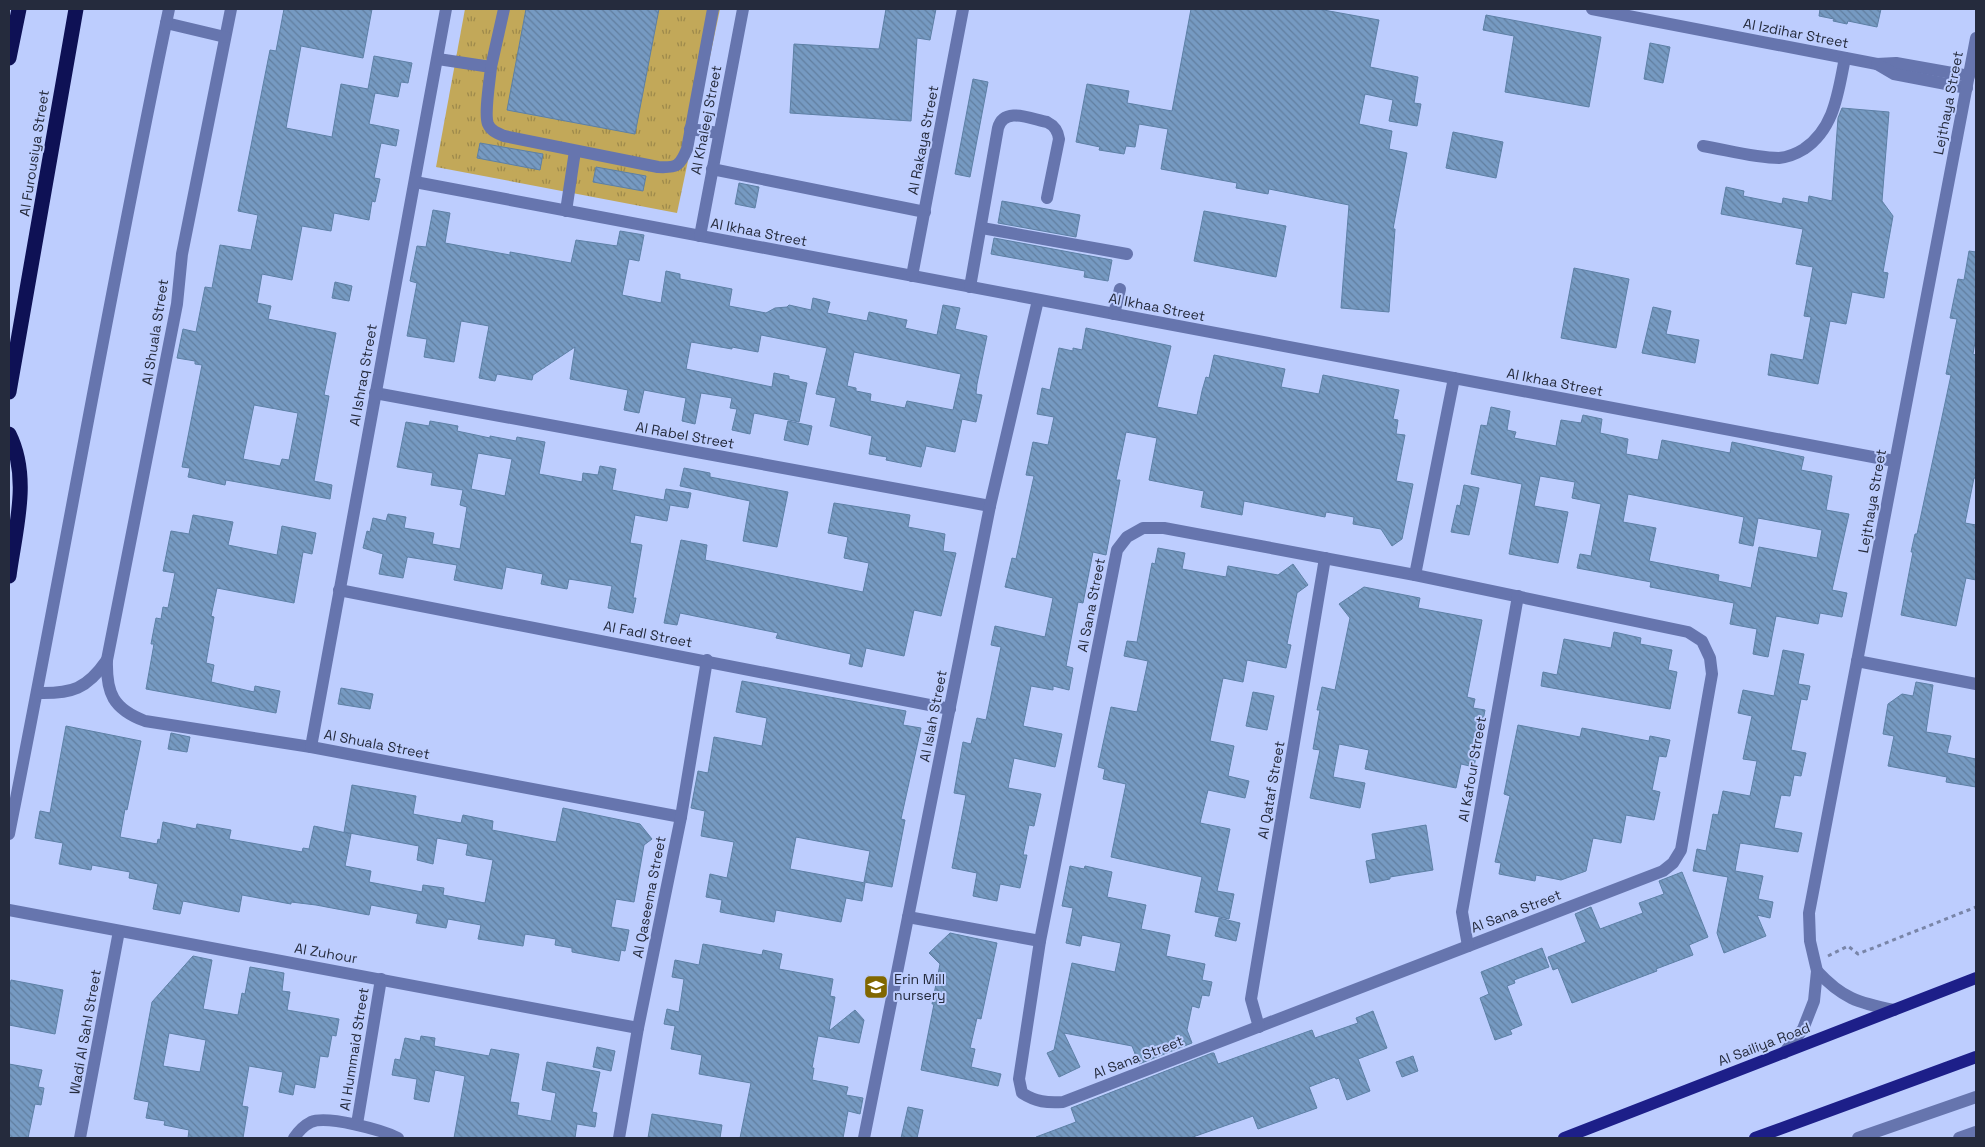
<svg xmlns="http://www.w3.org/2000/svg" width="1985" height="1147" font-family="'Space Grotesk',sans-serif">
<defs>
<pattern id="grass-tufts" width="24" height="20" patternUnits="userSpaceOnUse" patternTransform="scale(1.25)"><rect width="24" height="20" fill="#c2a859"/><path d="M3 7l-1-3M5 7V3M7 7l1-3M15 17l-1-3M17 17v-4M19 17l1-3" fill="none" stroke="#9d894b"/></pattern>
<pattern id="building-back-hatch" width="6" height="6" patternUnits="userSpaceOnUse" patternTransform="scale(1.25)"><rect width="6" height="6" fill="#769ac2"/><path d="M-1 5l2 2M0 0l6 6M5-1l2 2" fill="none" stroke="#617e9f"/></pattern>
</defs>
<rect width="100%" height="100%" fill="#bdcdfe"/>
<polygon fill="url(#grass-tufts)" points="465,9 720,9 677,213 436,167"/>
<g fill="url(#building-back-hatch)" stroke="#5d80a6" fill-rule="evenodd">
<path d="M284,9h88l-9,49 -62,-12 -15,82 46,9 9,-53 27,5 6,-33 38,7 -4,20 -7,-1 -3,15 -23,-4 -6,31 30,6 -3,16 -15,-3 -7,35 6,1 -5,23 -3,-1 -3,19 -35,-7 -3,18 -29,-5 -10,54 -30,-6 -5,29 14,3 -3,13 68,14 -12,62 5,1 -15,85 18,4 -2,14 -104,-19 -1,5 -37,-8 2,-9 -8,-1 20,-102 -7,-1v-3l-18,-3 6,-29 13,3 9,-45 7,1 8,-43 31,5 7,-35 -20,-4 32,-161 6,1zM254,405l44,8 -9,47 -7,-1 -2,7 -37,-7z"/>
<polygon points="526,9 659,9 635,134 507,110"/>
<polygon points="886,9 936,9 930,40 917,38 911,121 790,113 794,44 879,49"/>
<polygon points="1191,9 1318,9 1379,20 1370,67 1418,77 1414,103 1421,104 1417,126 1389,121 1393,100 1365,94 1359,124 1392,131 1389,149 1407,153 1393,229 1395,229 1389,312 1341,308 1349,205 1269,189 1268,194 1236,188 1237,183 1161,169 1168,129 1139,124 1135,147 1126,146 1124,154 1099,150 1100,147 1076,142 1087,84 1129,91 1127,103 1172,111"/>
<polygon points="1820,9 1881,9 1877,27 1848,21 1847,24 1833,21 1834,19 1819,16"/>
<polygon points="1486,15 1601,37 1589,107 1505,92 1514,36 1483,30"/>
<polygon points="1650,43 1670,47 1663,83 1644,79"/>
<polygon points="973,79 988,82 970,177 955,174"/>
<polygon points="1842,108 1889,112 1882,201 1893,216 1883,272 1888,273 1884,298 1852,292 1846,324 1830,321 1818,384 1768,375 1771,354 1803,360 1811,317 1804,316 1813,267 1796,264 1803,229 1721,214 1726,187 1744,191 1743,196 1782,204 1783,198 1808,203 1809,196 1832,201 1838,118"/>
<polygon points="1453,132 1503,142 1496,178 1446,168"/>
<polygon points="480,143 543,154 540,170 477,158"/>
<polygon points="596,167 646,176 643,191 593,182"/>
<polygon points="739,183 759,187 755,208 735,204"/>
<polygon points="1002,201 1080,215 1076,237 998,223"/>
<path d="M433,210l17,3 -5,30 65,12v-3l61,11 5,-23 41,6 3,-15 24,4 -5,26 -10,-2 -7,36 39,8 5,-32 14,3v5l52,10 -3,17 37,7 9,-5 12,-1 2,-2 22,5 2,-12 17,4 -3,11 40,8 2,-9 38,8 -2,8 32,7 6,-30 17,3 -5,21 32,7 -10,48 -1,10 6,1 -6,27 -14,-3 -7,33 -29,-6 -5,21 -35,-7 1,-3 -18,-3 3,-18 -42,-10 6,-28 -20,-4 11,-46 -66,-13 -3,17 -26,-5v2l-41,-7 -5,27 86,18 2,-14 15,3v3l18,4 -8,39 -45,-9 -4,21 -18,-4 5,-21 -7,-1 2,-10 -31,-5 -6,31 -13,-3 4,-23 -42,-8 -5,23 -15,-3 4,-20 -58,-11 5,-32 -42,28 -1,5 -35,-6 -2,7 -16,-3 10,-52 -28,-5 -7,41 -30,-5 3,-18 -20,-3 10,-53 -7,-2 7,-35 9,1zM854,352l107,22 -8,36 -46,-9 -2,7 -35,-7 1,-7 -15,-3v-3l-9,-2z"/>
<polygon points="1204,211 1286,226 1276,277 1194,261"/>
<polygon points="994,238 1112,260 1108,281 1084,277 1085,271 991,254"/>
<polygon points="1969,251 1976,252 1976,337 1973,354 1976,355 1976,478 1974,478 1965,523 1976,525 1976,580 1966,578 1956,626 1901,615 1913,552 1911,552 1915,534 1917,534 1951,375 1946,374 1957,319 1950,318 1958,279 1964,280"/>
<polygon points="1574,268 1629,279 1616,348 1561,338"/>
<polygon points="335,282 352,286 349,301 332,298"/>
<polygon points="1653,307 1671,311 1666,334 1699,340 1695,363 1642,353"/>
<polygon points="1086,328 1171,346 1157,407 1197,415 1202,391 1206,377 1209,378 1214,355 1285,369 1281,387 1319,394 1323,375 1399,390 1393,419 1398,420 1396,434 1405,435 1396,481 1413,484 1402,539 1392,546 1381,529 1353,524 1354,517 1326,512 1325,517 1244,501 1242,515 1201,507 1204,491 1149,480 1157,438 1126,432 1116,480 1120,480 1106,555 1093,552 1083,603 1078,602 1066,666 1073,668 1069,690 1053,686 1053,690 1031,686 1023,726 1062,734 1055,767 1014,758 1008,788 1041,794 1034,826 1029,825 1023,855 1027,855 1020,888 1000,884 997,901 973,896 977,873 952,868 966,795 954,793 963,742 971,744 977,718 986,720 1001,647 991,645 995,626 1045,637 1053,598 1005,587 1012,558 1016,559 1034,476 1026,475 1033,442 1048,445 1054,417 1037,414 1042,388 1050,390 1059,348 1073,351 1073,348 1082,350"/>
<path d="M1491,407l19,4 -3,19 9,2 -2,6 42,8 5,-26 20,3 2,-8 19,4 -2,14 28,6 -2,15 32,6 4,-20 68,13 2,-11 72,15 -3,13 31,6 -6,34 23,4 -17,76 15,3 -5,24 -22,-4 -2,11 -42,-8 -8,41 -15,-3 4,-25 -27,-5 4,-21 -84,-16 1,-5 -74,-14 3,-14 11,2 10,-52 -29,-6 3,-16 -35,-6 -6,30 34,6 -10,51 -49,-9 13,-70 -51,-10 10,-49 6,1zM1628,494l116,23 -5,26 14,3 5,-28 64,12 -5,28 -58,-11 -8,41 -33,-7 1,-6 -70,-14 7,-33 -33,-6z"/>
<path d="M430,421l28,5 -1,5 33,7v-2l26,5 1,-4 28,5 -6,32 43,8 1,-9 15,2 2,-9 16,3 -4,21 52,10 2,-11 25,4 -3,15 -18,-3 -3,16 -32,-6 -5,28 12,2 -9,53h3l-3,15 -25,-5 4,-22 -43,-7 -2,10 -26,-5 2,-10 -37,-7 -4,22 -48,-9 3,-15 -49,-8 -1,1 -4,20 -24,-4 4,-20 -20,-6 4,-17 3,1 3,-14 13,3 2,-7 18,3 -2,11 30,5 -2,11 28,5 7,-42 -7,-2 3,-15 -32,-5 2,-12 -36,-6 9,-45 23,4zM478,453l34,6 -7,37 -34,-7z"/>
<polygon points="788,421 812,426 808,445 784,440"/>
<polygon points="684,468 710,473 710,477 788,492 777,547 743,541 750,501 680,486"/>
<polygon points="1464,485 1479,488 1469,535 1451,532 1457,505 1460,506"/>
<polygon points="834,503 910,515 908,527 945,534 943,551 956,553 941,616 914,610 904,656 866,648 862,667 849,664 851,654 776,638 778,633 680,613 677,625 664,623 681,540 707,545 705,560 863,592 869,563 844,558 848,537 828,533"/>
<polygon points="193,515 233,522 228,545 277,555 282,526 316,533 312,554 303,552 294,603 217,588 211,616 214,617 206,663 214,665 211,682 254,692 255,686 280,691 276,713 146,689 154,644 151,644 156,618 161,619 163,607 168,608 175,573 163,571 171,531 189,534"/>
<polygon points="1158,548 1185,553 1182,569 1226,577 1228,566 1278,575 1293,564 1308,585 1297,593 1287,644 1291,645 1286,668 1247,660 1243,682 1223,678 1210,741 1234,746 1228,776 1249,781 1245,798 1208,790 1200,823 1230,829 1217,891 1234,894 1229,919 1195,912 1202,877 1111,857 1126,784 1103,779 1105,769 1098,767 1111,707 1137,712 1148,661 1124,656 1127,641 1137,642 1152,563 1155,564"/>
<polygon points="1364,587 1420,598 1418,608 1482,620 1467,697 1475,699 1473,708 1485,710 1474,767 1461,764 1456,788 1365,769 1369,750 1339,744 1333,777 1365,783 1360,808 1310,798 1320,750 1313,749 1320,710 1317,710 1322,687 1335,690 1350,618 1339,604"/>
<polygon points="1614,632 1641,638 1640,644 1672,650 1668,670 1677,672 1670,709 1541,686 1543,672 1557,675 1564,639 1611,648"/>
<polygon points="1783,650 1804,654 1798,684 1810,686 1807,700 1801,699 1791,750 1806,753 1801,776 1794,775 1790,796 1781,795 1774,828 1802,833 1798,852 1740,843 1735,871 1763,876 1758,899 1773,902 1770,918 1757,915 1766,936 1724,953 1717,933 1728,877 1693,871 1697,849 1706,851 1713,814 1718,815 1723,791 1750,796 1757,761 1743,759 1752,716 1738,713 1743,690 1774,696"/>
<polygon points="742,681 906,711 903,725 921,728 901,819 905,820 892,887 864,882 870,851 796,837 790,869 865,883 862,901 846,898 841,922 776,910 774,922 720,912 722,900 706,897 710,874 727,878 734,842 701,836 705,811 691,808 698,771 708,773 714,737 762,746 767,718 736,712"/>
<polygon points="1916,682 1933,685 1926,732 1951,736 1947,753 1976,759 1976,787 1946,782 1947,777 1888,766 1894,736 1883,734 1888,704 1902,694 1913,696"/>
<polygon points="341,688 373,694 370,709 338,704"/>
<polygon points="1253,692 1274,696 1267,730 1246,726"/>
<polygon points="1518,725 1580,737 1582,728 1649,741 1650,736 1670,740 1666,757 1659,756 1652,790 1660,792 1654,820 1626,815 1621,843 1593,838 1586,871 1561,880 1536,875 1535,881 1499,874 1501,863 1495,862 1510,796 1504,794"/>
<polygon points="66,726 141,741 127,810 125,809 120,837 157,844 158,839 160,840 163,822 196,829 197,824 231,830 229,839 302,852 303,848 309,849 314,826 351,834 345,866 371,871 369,882 422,892 423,885 444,888 443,895 485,903 493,860 466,855 468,844 437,838 433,864 417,860 419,846 344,832 352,785 416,796 413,814 461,823 463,815 493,821 492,830 549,841 556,842 563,808 640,824 652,839 644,845 634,902 616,899 611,927 629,930 625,951 621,950 619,961 572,952 572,948 555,945 556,939 525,934 523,946 478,939 481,925 448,919 446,928 416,923 418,914 371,905 369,915 316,905 291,902 291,904 242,895 239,912 183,901 180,914 153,909 158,884 129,878 130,872 92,865 91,870 59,864 63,843 35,838 40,811 50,813"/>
<polygon points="171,733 190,737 187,752 168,749"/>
<polygon points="1426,825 1433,870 1390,877 1390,879 1370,883 1366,861 1376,859 1372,834"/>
<polygon points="1070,866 1084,869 1085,866 1112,872 1107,897 1146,905 1141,929 1170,935 1166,956 1205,964 1202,980 1212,982 1209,996 1202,995 1199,1008 1192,1006 1187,1030 1192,1043 1139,1064 1132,1046 1064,1033 1080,1067 1059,1077 1047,1053 1054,1050 1072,963 1115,972 1121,943 1082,935 1080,946 1066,943 1073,908 1062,906"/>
<polygon points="1682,872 1708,937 1689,945 1693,955 1656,969 1657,971 1572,1003 1558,968 1553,970 1548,957 1586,942 1575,914 1591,907 1600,929 1643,913 1639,903 1664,894 1659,881"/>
<polygon points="1219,918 1240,923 1236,941 1215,936"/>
<polygon points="950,933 997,943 981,1019 977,1018 970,1048 975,1049 971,1067 1001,1074 998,1086 921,1070 934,1004 932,1004 940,964 929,953"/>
<polygon points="703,944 762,955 763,950 782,954 779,969 833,979 830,996 835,997 829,1031 855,1010 864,1020 859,1043 818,1036 812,1068 814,1068 812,1080 848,1087 846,1095 863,1098 860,1114 848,1111 843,1138 740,1138 751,1083 699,1074 702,1055 671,1049 675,1026 664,1024 667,1009 679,1012 684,979 672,977 675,960 699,965"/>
<polygon points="1542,948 1549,967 1514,980 1515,983 1507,986 1522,1025 1510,1030 1512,1034 1495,1040 1480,998 1489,994 1481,972"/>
<path d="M193,956l19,4 -9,49 35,6 4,-22 3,1 5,-27 34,6 -2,18 8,1 -3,18 52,9 -3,17 -4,-1 -4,22 -8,-1 -5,32 -20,-4 -2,11 -14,-3 4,-20 -34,-6 -7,40 6,1 -5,31h-55l1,-8 -25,-5 1,-4 -19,-3 3,-16 -15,-3 18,-97zM169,1033l37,7 -6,32 -37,-6z"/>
<polygon points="11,980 63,990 55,1034 9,1025 9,991"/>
<polygon points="1373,1011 1387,1048 1358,1059 1370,1091 1347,1100 1339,1078 1336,1079 1335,1077 1309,1087 1317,1108 1258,1129 1253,1116 1190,1138 1037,1138 1036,1137 1076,1122 1071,1108 1212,1053 1214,1053 1218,1064 1312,1030 1315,1038 1358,1023 1356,1018"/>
<polygon points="421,1036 435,1038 434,1046 489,1056 491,1049 519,1054 510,1102 519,1103 517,1115 551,1121 556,1093 542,1090 547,1062 600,1072 592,1112 597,1113 595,1127 577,1124 575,1138 454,1138 465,1076 435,1070 429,1102 414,1099 417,1079 392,1075 395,1059 400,1060 405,1038 420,1041"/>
<polygon points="597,1047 615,1051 611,1071 593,1067"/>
<polygon points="1413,1056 1418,1071 1402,1077 1396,1062"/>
<polygon points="9,1064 42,1070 38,1087 44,1088 41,1105 35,1104 28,1138 9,1138"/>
<polygon points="908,1107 923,1110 917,1138 901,1138"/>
<polygon points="652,1114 722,1125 720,1138 648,1138"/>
</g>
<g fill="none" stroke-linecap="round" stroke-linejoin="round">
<polyline stroke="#7985a8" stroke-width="3" stroke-dasharray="4 4" stroke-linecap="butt" points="1828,956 1848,946 1858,954 1976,907"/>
<g stroke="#6675ae" stroke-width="12">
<path d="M231,9l-49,245 -5,50 -70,356c-1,33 6,49 38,61l166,26 370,70"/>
<polyline points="1592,9 1877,64 1896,63 1969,76"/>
<polyline points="166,23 225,37"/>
<path d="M438,59l53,8c-1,12 -7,47 -3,57 3,7 9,9 16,12l154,31c19,1 22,-1 29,-18l26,-140"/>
<polyline points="1877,64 1894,74 1967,88"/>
<polyline points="491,67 504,9"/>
<polyline points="690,129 719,133"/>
<path d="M1703,146c24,4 51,12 76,12 9,-1 17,-4 25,-9 31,-21 34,-57 41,-91"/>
<polyline points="712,169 925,212"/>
<polyline points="415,182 1894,461"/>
<polyline points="566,211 575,151"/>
<polyline points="982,228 1127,254"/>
<polyline points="700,236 743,9"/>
<polyline points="912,276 963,9"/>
<path d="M970,287l28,-159c6,-22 33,-9 49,-6 8,4 11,9 12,17l-12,59"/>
<polyline points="1114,314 1120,289"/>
<polyline points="375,393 990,506"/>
<path d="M1143,528h21l251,47 273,57 14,9 8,17 2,16 -31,176 -8,13 -10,8 -600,231c-16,1 -27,0 -41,-9l-3,-14 21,-138 77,-391 10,-13z"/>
<polyline points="1415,575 1454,378"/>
<polyline points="339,590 950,709"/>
<polyline points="1857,661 1976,684"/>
<path d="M37,693c35,1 50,-4 70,-33"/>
<polyline points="311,747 446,9"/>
<path d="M9,834c55,-275 102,-551 160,-825"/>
<polyline points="9,910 638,1028"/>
<polyline points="908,917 1040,941"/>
<polyline points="1468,946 1462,912 1518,596"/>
<path d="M1817,971c25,27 41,32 77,39"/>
<polyline points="1259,1027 1251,999 1325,558"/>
<polyline points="1784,1053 1803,1029 1814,1001 1817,971 1810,941 1809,913 1976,38"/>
<polyline points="357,1124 381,979"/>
<polyline points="80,1138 119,931"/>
<path d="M294,1138c4,-6 9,-12 17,-16 16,-7 71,8 87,16"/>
<polyline points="619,1138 638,1028 681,817 707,660"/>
<polyline points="864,1138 990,506 1038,300"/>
<polyline points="1858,1138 1976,1097"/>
<polyline points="1959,1138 1976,1132"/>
</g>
<g stroke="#1d1f89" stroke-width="12">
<polyline points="1564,1138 1976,978"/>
<polyline points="1755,1138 1976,1057"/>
</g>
<g stroke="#0e1155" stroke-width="15">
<polyline points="9,58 19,9"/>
<polyline points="9,392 76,9"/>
<path d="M9,434c22,44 6,96 0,142"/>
</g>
</g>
<defs>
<symbol id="school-square" viewBox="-11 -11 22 22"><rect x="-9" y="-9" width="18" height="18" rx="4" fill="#816700" stroke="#bdcdfe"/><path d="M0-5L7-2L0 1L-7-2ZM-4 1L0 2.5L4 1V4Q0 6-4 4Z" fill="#fff"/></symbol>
</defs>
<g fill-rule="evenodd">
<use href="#school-square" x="862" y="973" width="28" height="28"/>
</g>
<g text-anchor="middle" stroke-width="4" stroke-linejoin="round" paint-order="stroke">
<g font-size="14" fill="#252b3d" stroke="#bdcdfe">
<text transform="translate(1796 33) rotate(11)" y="5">Al Izdihar Street</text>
<text transform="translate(1948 103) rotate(-79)" y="5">Lejthaya Street</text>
<text transform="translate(706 120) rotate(-79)" y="5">Al Khaleej Street</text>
<text transform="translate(923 140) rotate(-79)" y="5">Al Rakaya Street</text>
<text transform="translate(34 153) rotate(-81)" y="5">Al Furousiya Street</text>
<text transform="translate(759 232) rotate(11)" y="5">Al Ikhaa Street</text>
<text transform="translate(1157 307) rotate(11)" y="5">Al Ikhaa Street</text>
<text transform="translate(155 332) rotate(-81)" y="5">Al Shuala Street</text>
<text transform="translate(363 375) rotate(-80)" y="5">Al Ishraq Street</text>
<text transform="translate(1555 382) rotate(11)" y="5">Al Ikhaa Street</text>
<text transform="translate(685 435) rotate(10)" y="5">Al Rabel Street</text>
<text transform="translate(1872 501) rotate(-80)" y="5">Lejthaya Street</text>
<text transform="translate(1091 605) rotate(-79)" y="5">Al Sana Street</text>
<text transform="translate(648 634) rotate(11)" y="5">Al Fadl Street</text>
<text transform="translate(933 716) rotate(-79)" y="5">Al Islah Street</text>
<text transform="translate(377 744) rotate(11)" y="5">Al Shuala Street</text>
<text transform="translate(1472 769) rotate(-80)" y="5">Al Kafour Street</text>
<text transform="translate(1271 790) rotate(-80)" y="5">Al Qataf Street</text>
<text transform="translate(649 897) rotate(-79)" y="5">Al Qaseema Street</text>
<text transform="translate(1516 911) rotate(-21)" y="5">Al Sana Street</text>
<text transform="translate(326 953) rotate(10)" y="5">Al Zuhour</text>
<text transform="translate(85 1032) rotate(-80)" y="5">Wadi Al Sahl Street</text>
<text transform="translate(1764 1044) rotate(-21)" y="5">Al Sailiya Road</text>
<text transform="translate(354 1049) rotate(-81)" y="5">Al Hummaid Street</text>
<text transform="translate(1138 1057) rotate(-21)" y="5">Al Sana Street</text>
</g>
<g font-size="14" fill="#252b3d" stroke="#bdcdfe" text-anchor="start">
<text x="894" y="984">Erin Mill<tspan x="894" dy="16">nursery</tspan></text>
</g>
</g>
<rect width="1985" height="1147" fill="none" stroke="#252b3d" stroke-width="20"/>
</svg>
